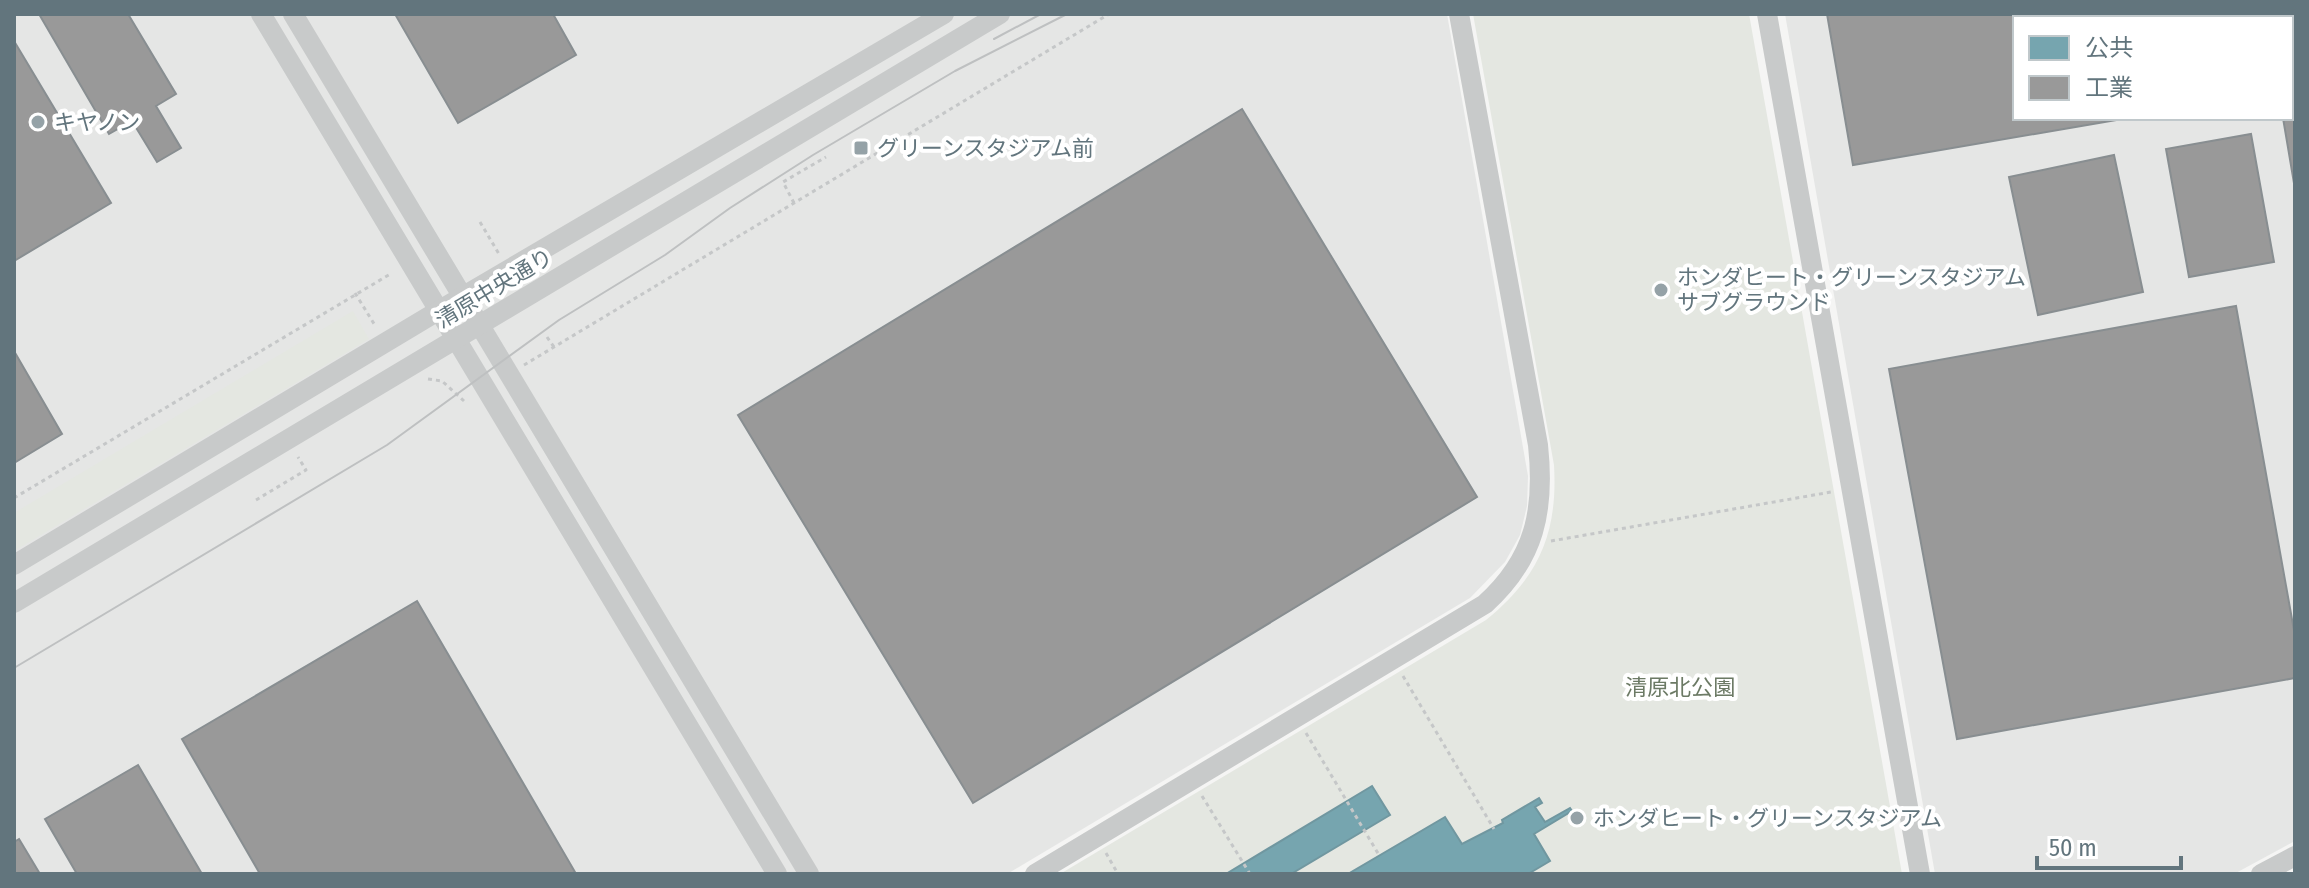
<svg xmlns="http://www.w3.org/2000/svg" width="2309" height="888" font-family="'Fira Sans Condensed','Noto Sans JP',sans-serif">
<rect width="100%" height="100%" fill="#f5f5f4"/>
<g fill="#e5e6e5" fill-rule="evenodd">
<polygon points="14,14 1447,14 1528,476 1527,506 1520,535 1505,562 1470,598 1007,874 14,874"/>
<path d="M1785,14h510v827l-61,33h-299zM2015,18h276v100h-276z"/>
</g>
<g fill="#e4e7e1">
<path d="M1473,14h276l153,860h-842l426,-254c53,-43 72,-87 68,-155z"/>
<polygon points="353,311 369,339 14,551 14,513"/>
</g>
<g fill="#76a5af" stroke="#7097a0" stroke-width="2">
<polygon points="1372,786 1390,815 1291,874 1226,874"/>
<polygon points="1539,798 1542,803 1535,807 1545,822 1570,808 1572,811 1534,834 1550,861 1528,874 1348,874 1445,817 1462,844 1503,823 1502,820"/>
</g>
<g fill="#999" stroke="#888e91" stroke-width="2">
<polygon points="39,14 128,14 176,94 156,106 181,148 157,162 132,121 109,134"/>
<polygon points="395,14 553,14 576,55 458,123"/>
<polygon points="1827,14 2227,14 2228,18 2015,18 2015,118 2128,118 1853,165"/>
<polygon points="2265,14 2295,14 2295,189 2283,118 2291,118 2291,18 2265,18"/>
<polygon points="14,41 111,203 14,261"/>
<polygon points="1242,109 1477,497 973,803 738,415"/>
<polygon points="2251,134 2274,262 2189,277 2166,149"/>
<polygon points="2114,155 2143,292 2038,315 2009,177"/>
<polygon points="2236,306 2295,636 2295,678 1957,739 1889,369"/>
<polygon points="14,351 62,434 14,463"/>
<polygon points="417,601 575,872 571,874 260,874 182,739"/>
<polygon points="138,765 202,874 77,874 45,819"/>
<polygon points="19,839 40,874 14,874 14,842"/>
</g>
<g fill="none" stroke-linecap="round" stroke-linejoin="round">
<g stroke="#c5c7c8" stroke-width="3" stroke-dasharray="4 4" stroke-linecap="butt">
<polyline points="794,203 783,182 826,157"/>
<polyline points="480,222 499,254"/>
<polyline points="355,293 376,327"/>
<polyline points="547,337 554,347"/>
<polyline points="524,365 1109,14"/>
<polyline points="428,379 442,381 464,401"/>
<polyline points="14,498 392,273"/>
<polyline points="256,500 306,470 298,457"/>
<polyline points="1551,541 1831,492"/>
<polyline points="1403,676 1494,829"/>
<polyline points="1306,733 1379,855"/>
<polyline points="1202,796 1250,874"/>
<polyline points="1106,853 1118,874"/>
</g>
<g stroke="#c8caca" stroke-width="20">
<polyline points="261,14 777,874"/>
<polyline points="293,14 809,874"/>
<polyline points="1767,14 1920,874"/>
<polyline points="14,565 438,311 944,14"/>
<polyline points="14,603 1000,14"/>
<path d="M1035,874l450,-270c50,-45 60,-94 53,-159l-79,-431"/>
<polyline points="2261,874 2295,856"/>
</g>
<g stroke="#bec0c1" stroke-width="2">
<polyline points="994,39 1041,14"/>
<polyline points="14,668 387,445 559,320 665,255 730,208 813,155 955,71 1067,14"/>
</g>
</g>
<g fill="#95a2a7" stroke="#fff" stroke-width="3">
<circle cx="38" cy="122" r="8"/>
<rect x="853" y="140" width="16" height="16" rx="4"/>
<circle cx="1661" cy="290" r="8"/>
<circle cx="1577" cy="818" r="8"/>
</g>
<g text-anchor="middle" stroke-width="8" stroke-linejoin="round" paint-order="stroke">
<g font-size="22" fill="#62757d" stroke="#fff" text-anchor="start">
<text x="54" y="130">キヤノン</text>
<text x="877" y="156">グリーンスタジアム前</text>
<text x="1677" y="285">ホンダヒート・グリーンスタジアム<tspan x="1677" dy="25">サブグラウンド</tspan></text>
<text x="1593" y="826">ホンダヒート・グリーンスタジアム</text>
</g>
<g font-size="22" fill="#62757d" stroke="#fff">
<text transform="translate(494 288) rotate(-31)" y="8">清原中央通り</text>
</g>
<g font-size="22" fill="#6c7a65" stroke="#fff">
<text x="1680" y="695">清原北公園</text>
</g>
</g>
<rect width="2309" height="888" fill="none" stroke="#62757d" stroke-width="32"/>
<rect x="2013" y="16" width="280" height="104" fill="#ffffff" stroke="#c0c8cb" stroke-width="2"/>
<rect x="2029" y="36" width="40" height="24" fill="#76a5af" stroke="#c0c8cb" stroke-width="2"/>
<text x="2085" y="56" font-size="24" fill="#62757d">公共</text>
<rect x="2029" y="76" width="40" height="24" fill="#999999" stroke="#c0c8cb" stroke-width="2"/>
<text x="2085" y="96" font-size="24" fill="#62757d">工業</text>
<path d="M2037 856v12h144v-12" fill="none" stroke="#62757d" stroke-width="4"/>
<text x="2049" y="856" font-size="24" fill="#62757d" stroke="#ffffff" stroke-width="6" paint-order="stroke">50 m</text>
</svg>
